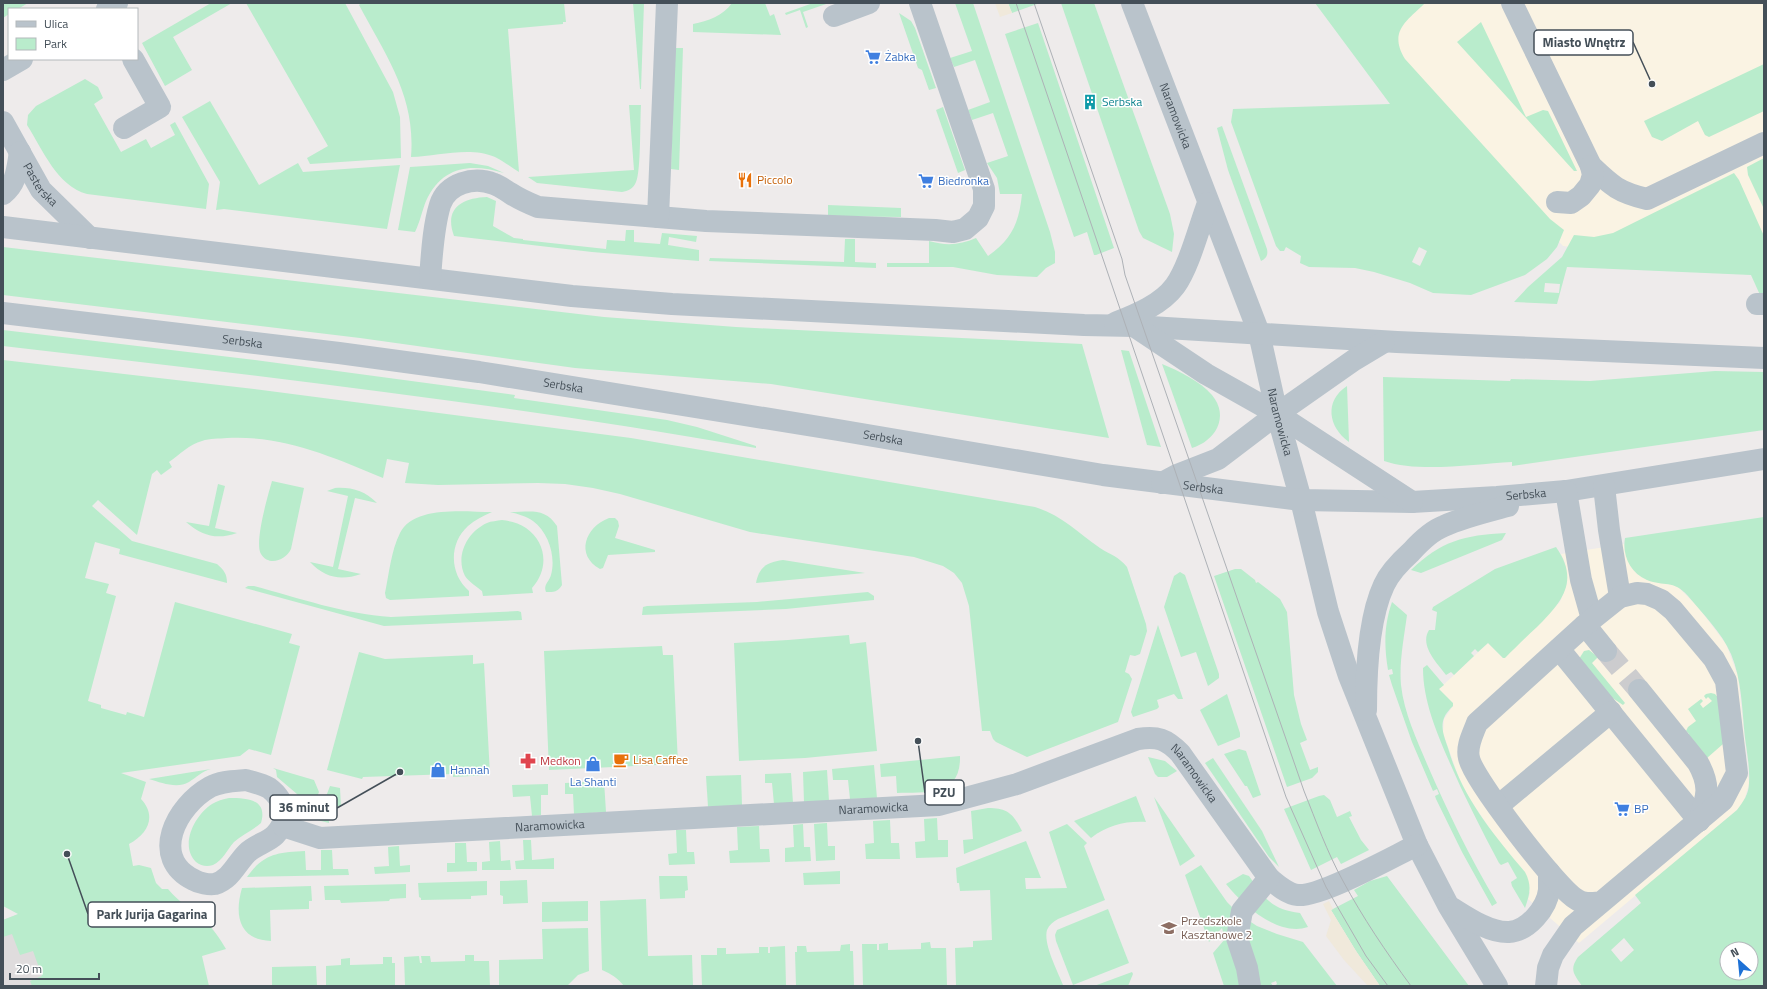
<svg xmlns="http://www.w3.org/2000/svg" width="1767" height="989" font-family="'Titillium Web',sans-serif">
<rect width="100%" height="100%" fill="#eeebeb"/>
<g fill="#faf3e3">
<polygon points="1315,3 1764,3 1764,270 1563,246 1432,104"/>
<polygon points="1624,544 1625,552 1632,568 1637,574 1648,580 1669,583 1678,587 1698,607 1726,644 1738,676 1749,784 1744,801 1737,810 1579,943 1528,899 1530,893 1495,836 1469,798 1459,778 1443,733 1444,719 1453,706 1439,689 1488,643 1503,658 1560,602 1567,583 1565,563 1561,554"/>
</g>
<polygon fill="#dfdcdd" points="19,914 104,986 3,986 3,920"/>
<g fill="#b9eccc" fill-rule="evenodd">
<polygon points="3,3 28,3 18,9 9,9 9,14 3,18"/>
<polygon points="211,3 232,3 173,37 192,70 165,86 142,43"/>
<polygon points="246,3 345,3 393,92 400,117 401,158 310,164 307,158 328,146"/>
<path d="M361,3h203l2,19h-3v2l-55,5 11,143c-8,-5 -16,-11 -24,-15 -25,-11 -57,-1 -84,0 5,-61 -25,-101 -52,-152z"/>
<polygon points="633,3 644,3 641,89 640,89"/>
<path d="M732,3h33l5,13 4,-2 7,21 -88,-3v-8c15,-3 30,-8 39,-21z"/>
<polygon points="813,3 829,3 803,12 808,27 806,28 800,10 786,15 785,13"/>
<path d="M955,3h18l77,229 5,20v11l-9,5 -9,9 -40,-2 -44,-8h-66v-4h42v-22c17,5 31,4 47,-3l12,18c24,-17 31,-33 34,-62h-22l-3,-16 -10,-15 21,-7 -15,-43 -21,7 -4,-10 22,-8 -15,-42 -21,7 -4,-9 22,-7z"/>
<polygon points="1008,3 1040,3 1012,13"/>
<polygon points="1061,3 1094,3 1170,214 1174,234 1172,252 1143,238 1139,231"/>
<path d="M1315,3h110c-18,18 -37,28 -20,56l145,160 14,11 -7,17 -10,12 -22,16 -54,20 -38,-2 -23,-10 -36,-11 -19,-4 -46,-1 -9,-4 1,-7 -15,-9 -2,4h-4l-4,-5 -45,-124 2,-13 157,-5zM1419,247l8,4 -7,15 -8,-4z"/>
<polygon points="899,13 911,21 915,28 936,88 929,90 922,70 918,68"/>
<polygon points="1481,22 1526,117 1543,110 1548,111 1577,171 1574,171 1457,42"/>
<polygon points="1038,23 1114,248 1096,255 1094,255 1087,232 1074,237 1005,34"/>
<polygon points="675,48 683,48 679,170 671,169"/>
<polygon points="1764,64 1764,111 1709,137 1705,135 1698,121 1662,141 1652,137 1644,121"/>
<path d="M85,79l13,8 5,11 -9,6 27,48 25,-13 5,9 24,-13 -5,-10 5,-3 34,62 -3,25 -119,-15c-30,-8 -44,-44 -60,-69l1,-10 8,-9z"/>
<polygon points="210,101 259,185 298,163 303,172 400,165 387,229 224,209 216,210 220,182 182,117"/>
<path d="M629,105h12c-1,14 0,67 -5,77 -3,7 -8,9 -14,10l-85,-9 -9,-6 106,-7z"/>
<polygon points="943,107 965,170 958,173 936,110"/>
<path d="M1222,126l45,123c1,6 0,9 -6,12l-33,-91 -11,-42z"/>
<polygon points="1764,158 1764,209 1748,175 1747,167"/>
<path d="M470,163l18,3 16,7c-33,-10 -62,-7 -78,28 -4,10 -6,21 -11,31l-17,-2 12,-63z"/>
<path d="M1734,173l5,7 25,56v60l-4,-1 -9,-20 -184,-8 -10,37 -43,-2 14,-15 34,-30 12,-22 20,2 19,-4zM1545,283l15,1 -1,9 -15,-1z"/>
<path d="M487,197l9,4 -3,25 21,12 9,1v1l83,9 1,-9 18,1 1,-11h8v12l26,2 2,-11 35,3 -1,6 -27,-5 -1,8 31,5v11l-107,-9 -138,-16c-10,-27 7,-38 33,-39z"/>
<polygon points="828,205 901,208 901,217 828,216"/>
<polygon points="845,239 855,239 855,262 876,263 876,268 709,261 710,258 844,262"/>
<polygon points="3,247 604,317 736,327 1082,344 1109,438 771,384 575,368 360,338 3,295"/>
<path d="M3,330l252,30 260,35 -1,3 153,22 30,7 59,19v2c-250,-44 -501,-73 -753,-102z"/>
<polygon points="1121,350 1129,351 1161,447 1147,445"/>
<path d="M3,360l251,29 377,49 404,69c26,8 42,25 65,41 11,7 18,8 27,19l19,57 1,7 -7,23 -5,2 -5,-1 -5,17 4,2 3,5 -14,43 -91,35 -31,-15 -3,-3 -3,-8h-8l-13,-125 -7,-23 -8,-10 -11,-7 -29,-9 -164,-25 -130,-38 -27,-6 -28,-4 -27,-1 -100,2 -33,-2 4,-20 -22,-4 -4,19c-50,-21 -100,-43 -156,-40 -8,1 -17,0 -25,3 -12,3 -23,14 -33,21l3,5 -11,8 -4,-5 -5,4 -15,61 -39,-35 -6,6 40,35 85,23c7,6 10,10 10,19l-108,-29 1,-5 -25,-7 -10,36 24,6 -3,9 10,3 -28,105 13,4v3l25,7 1,-3 17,5 31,-115 117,32 -3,9 11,3 -29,109 -22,-6 -9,7 -119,17 25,9 -5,17c16,17 7,35 -12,45l4,22 6,-1 12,3 5,15 6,6h6c11,13 24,21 37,33 9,7 15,17 21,27l-24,7 7,30h-177l-2,-5 12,-5 -9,-25 -13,4 -8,-21 -9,3v-17l15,-6 -15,-8z"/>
<path d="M1162,364c17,7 38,17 50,31 18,22 3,46 -20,53z"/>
<path d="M1715,371l49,1v58l-252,36v-4c-38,2 -93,11 -128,-1l-1,-84 127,4 1,-2 79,2z"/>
<path d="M1347,386l2,56c-21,-15 -25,-41 -2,-56z"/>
<path d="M272,481l32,7 -13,61c-5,11 -22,18 -30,5 -7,-11 7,-59 11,-73z"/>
<path d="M218,484l7,2 -10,42 22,5c-20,7 -35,3 -51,-11l23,4z"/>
<path d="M335,488c17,-1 30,3 42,15l-22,-5 -17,71 23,5c-20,7 -36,4 -51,-12l23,5 15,-71 -21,-5z"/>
<path d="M492,512c-9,4 -17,8 -24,14 -20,18 -18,49 1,65v5l-79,4 -4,-2 -1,-5c4,-19 6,-42 15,-60 14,-28 65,-21 92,-21z"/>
<path d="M510,512c20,0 35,-5 47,14l5,59c-4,7 -8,7 -16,7 -3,-7 3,-10 5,-17 5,-18 -2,-42 -18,-54 -7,-5 -15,-7 -23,-9z"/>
<path d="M1764,517v469h-182c-8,-12 -13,-16 -4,-29l63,-54 -6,-8 102,-85c6,-8 12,-16 12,-27 1,-15 -2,-30 -4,-45 -3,-28 -3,-58 -14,-84 -9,-21 -28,-40 -43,-58 -15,-17 -24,-9 -41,-16 -17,-7 -25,-25 -22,-42zM1624,938l10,12 -13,12 -10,-12zM1727,949h24v24h-24z"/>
<path d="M609,518h6l3,3 1,5 -4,12 40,12v2l-47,3 -5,13 -3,1c-25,-14 -15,-42 9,-51z"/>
<path d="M502,520c8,1 17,3 24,8 21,15 23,41 6,60l1,5 -50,3 -1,-5c-5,-4 -13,-9 -17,-15 -10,-20 2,-44 22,-53 4,-2 10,-2 15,-3z"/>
<path d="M1506,533l-4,7 -76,31 -5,2 -10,-3c30,-29 53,-35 95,-37z"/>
<path d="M1556,547c24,34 6,55 -19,80 -11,10 -21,20 -32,31h-2l-15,-15 -10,9 -3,-3 -4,4 3,3 -20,19 -3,-3 -5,3c-8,-11 -27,-29 -17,-45h6l2,-18 -5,-2 1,-3 62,-38z"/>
<path d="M783,560l82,13 -109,10c3,-16 11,-21 27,-23z"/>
<polygon points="1235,569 1241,569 1255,580 1256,583 1258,582 1280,599 1287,612 1294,695 1301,724 1307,740 1300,743 1310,770 1318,767 1318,772 1312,778 1287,787 1214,576"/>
<polygon points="1180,572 1185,575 1219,674 1219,678 1208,686 1196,652 1181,657 1164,607 1174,576"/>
<path d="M248,586h6c45,12 90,28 137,31l127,-6 3,1 1,8 -138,6 -139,-38z"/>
<polygon points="868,592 874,596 874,600 786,609 642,615 643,607 647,606 757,602"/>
<path d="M1392,602l15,13c-3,23 -8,47 -6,70 3,28 16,55 26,79 21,48 43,94 70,139l-5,3 -30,-54 -26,-53 -1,-3 4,-2 -2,-5 -4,2 -21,-49 -20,-57 -3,-10 4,-1 -1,-5 -4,1c-4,-24 -4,-45 4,-68z"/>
<polygon points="1158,625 1183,699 1178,699 1174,694 1157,700 1159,707 1157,709 1133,717 1131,712"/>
<polygon points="849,635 850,644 866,642 877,751 805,758 739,761 734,643 788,640"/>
<polygon points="662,646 663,655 673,655 678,764 549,770 544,651"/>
<polygon points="1589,650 1598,657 1592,663 1625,703 1623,705 1608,695 1579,659 1584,651"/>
<polygon points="359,652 385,659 473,655 473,664 484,663 490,775 453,777 453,774 363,777 362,779 327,770"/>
<path d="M1427,665l17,20 -5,4 14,14v3c-4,4 -7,7 -9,12 -4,10 1,21 4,30 14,49 45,86 77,124 7,13 5,22 0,36l-13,-22 -1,-4 6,-4 -9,-16 -7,3 -2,-2c-18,-34 -35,-67 -50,-102 -13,-30 -26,-61 -26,-93z"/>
<polygon points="1711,693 1715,694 1719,699 1723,744 1707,758 1687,737 1689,734 1686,731 1688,727 1696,721 1688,709 1701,699 1703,701 1700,704 1703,708 1712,701 1708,697 1706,699 1704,696 1706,694"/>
<polygon points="1227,694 1240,733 1240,737 1218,746 1200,710"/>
<polygon points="1239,749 1246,751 1261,795 1253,798 1247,786 1245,786 1224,754"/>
<path d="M960,756c1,41 -33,36 -63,37l-1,-17 -15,1 -1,-13z"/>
<polygon points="1148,757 1165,761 1177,771 1167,777 1158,777 1155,774"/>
<polygon points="1213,758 1262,831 1279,867 1269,857 1205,763"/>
<polygon points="874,765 877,798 850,799 848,780 833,780 832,769"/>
<polygon points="273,768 314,780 319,792 310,815 297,794 277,777 276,770"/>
<path d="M211,769c-9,2 -14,8 -22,13 -12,7 -27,1 -40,-3z"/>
<polygon points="827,770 829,801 804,802 803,772"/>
<polygon points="791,773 793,803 774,804 772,783 765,783 765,774"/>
<polygon points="741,775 742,805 708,807 706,776"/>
<polygon points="604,781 606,812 574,814 573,794 565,794 565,783"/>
<polygon points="548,784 548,795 541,795 541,815 532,816 530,796 513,797 512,785"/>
<polygon points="330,786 340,788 341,806 328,806 329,823 317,820"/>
<polygon points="1324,795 1330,800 1337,817 1350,811 1352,816 1349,817 1361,840 1369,850 1341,864 1337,857 1311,870 1284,809 1319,796"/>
<path d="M1136,796l10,26c-21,-1 -38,3 -55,16l-17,-17z"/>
<polygon points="1154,797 1195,856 1180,866"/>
<path d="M229,798c18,0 39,1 32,25 -8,7 -19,12 -27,19 -7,8 -11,18 -21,23 -6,2 -12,1 -17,-3 -17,-17 -1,-47 16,-58 5,-3 11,-5 17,-6z"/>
<path d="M988,808c19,0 25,5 34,23l-58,23 -1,-14 10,-1 -2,-28z"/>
<polygon points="937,818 938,840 948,840 948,857 916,858 915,842 925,841 924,819"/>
<polygon points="890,820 891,843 899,843 900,859 866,859 865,844 874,843 873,821"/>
<polygon points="827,823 828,846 835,846 835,860 816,861 814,824"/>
<polygon points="803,824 804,847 810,847 811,861 785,862 785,848 794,847 793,825"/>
<path d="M1067,824l20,19 -3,3 21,54 -47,19c-5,3 -9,6 -11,11 -4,14 11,42 16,55l-107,1 -1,-38 18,-1v-6l19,-1 -2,-50 -30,1 -1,-8h-2l-1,-15 70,-27 15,37h-16l1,11 41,-1 -18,-56z"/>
<polygon points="759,826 760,849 769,849 770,862 730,863 729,851 738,850 737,827"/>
<polygon points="676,830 686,830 687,852 694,852 695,864 669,865 668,854 677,853"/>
<polygon points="523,840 531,840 532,860 554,858 554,869 516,869 515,861 524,860"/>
<polygon points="500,841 501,861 510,860 511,870 482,870 482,862 490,861 489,842"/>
<polygon points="455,843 466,843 467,862 477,862 477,871 447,872 447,863 455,863"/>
<polygon points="399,846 400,866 410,865 410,872 375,874 374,867 389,866 388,847"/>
<path d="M321,850h11l1,19h15l1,6 -102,2c16,-23 31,-25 58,-26l1,19h15z"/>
<polygon points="1201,865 1227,902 1240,915 1257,926 1277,934 1303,942 1337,986 1274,986 1277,984 1276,981 1271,983 1273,986 1224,986 1213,953 1225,939 1222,928 1209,942 1185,875"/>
<polygon points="840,871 840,884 804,885 803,873"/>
<path d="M1243,874l6,2c16,23 22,33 51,37l8,14c-30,10 -65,-22 -82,-43z"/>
<polygon points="659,876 687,876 688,890 685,891 685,898 660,899"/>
<polygon points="1387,876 1469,986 1380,986 1356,951 1331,910 1358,896 1354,890 1370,881"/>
<polygon points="527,880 528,903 503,904 503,896 500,895 500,881"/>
<polygon points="487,881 487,895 471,896 471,899 421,900 421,898 419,897 418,883"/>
<polygon points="406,884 406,898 390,899 389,901 341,903 340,900 325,900 324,886"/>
<path d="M311,886l1,15h-3v8l-39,1 1,31c-32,-1 -37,-26 -29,-53z"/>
<path d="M646,899l2,57 44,-1 1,31h-69c-6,-8 -13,-12 -22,-16l-2,-69z"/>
<polygon points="588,901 588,921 542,922 542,902"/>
<polygon points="1108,909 1129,963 1073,985 1056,941 1055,935 1057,930"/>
<polygon points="588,928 589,971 578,975 567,986 499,986 499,960 543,959 542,929"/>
<polygon points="930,942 931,948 946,948 947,986 863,986 862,944 877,944 877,950 879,950 879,944 888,943 888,950 921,949 921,943"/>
<polygon points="850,944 850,951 853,951 854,986 796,986 795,952 797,952 797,946 806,946 807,952 840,951 841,945"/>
<polygon points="785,946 786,986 702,986 701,955 717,955 717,948 726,948 726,954 759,953 759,947 768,947 768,953 770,953 770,947"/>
<polygon points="465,955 474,955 474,961 489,961 490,986 405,986 404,957 419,956 420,963 422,963 421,956 430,956 431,962 465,961"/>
<polygon points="383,957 392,957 392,963 395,963 395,986 326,986 326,966 341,965 341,959 350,958 350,965 383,964"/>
<polygon points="316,966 317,986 272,986 272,967"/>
<polygon points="1132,972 1133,974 1128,986 1094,986"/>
</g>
<g fill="#f0e9db">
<polygon points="995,3 1008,3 1012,13 1000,17"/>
<polygon points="1329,901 1333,909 1331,910 1356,951 1380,986 1368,986 1344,960 1326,936 1331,920 1323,904"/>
</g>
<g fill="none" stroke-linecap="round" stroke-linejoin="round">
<polyline stroke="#ccccce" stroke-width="22" stroke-dasharray="22 11" stroke-linecap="butt" points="1606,651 1639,690"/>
<g stroke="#b9c3cb" stroke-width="22">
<path id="s1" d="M1132,3l127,330 18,81 24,86 27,112 21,64 68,169 31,60 49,81"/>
<path d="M1512,3l79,163c21,20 27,26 56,33l117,-56"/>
<polyline points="107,9 117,3"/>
<polyline points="834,16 869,3"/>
<polyline points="3,70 22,59"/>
<path id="s2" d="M3,122l38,68 49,48"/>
<polyline points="124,128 160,107 133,59"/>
<path d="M3,194c14,-11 14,-25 17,-42"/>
<polyline points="1557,202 1571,203 1581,196 1590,185 1593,175 1591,166"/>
<polyline points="658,217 706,221 935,230 953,232 965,229 978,218 984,206 984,189 920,3"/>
<polyline points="3,227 572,296 672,304 1084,325 1134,326 1397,342 1764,358"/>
<path d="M430,278c2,-24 3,-50 10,-73 7,-22 34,-29 54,-21 6,2 11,6 16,9 9,6 18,10 28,14l120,10 9,-214"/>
<polyline points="1757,304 1764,304"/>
<path id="s3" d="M3,313l336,40 140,19 359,58 265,45 198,25 111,2 85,-5 69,-6 198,-32"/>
<path d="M1115,323c20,-8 46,-18 60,-37 14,-19 24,-59 33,-83"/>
<polyline points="1134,326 1206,374 1277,414 1412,502"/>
<polyline points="1162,483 1177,475 1218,459 1277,414 1354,360 1384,342"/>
<polyline points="1604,486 1609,530 1620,597"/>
<polyline points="1566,491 1581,580 1592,619"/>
<polyline points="1585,625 1606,651"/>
<polyline points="1559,649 1699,821"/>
<path d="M1639,690l59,73c13,23 9,34 1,58"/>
<path d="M1366,710c0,-38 2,-91 18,-125 6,-13 17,-24 27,-33 9,-10 20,-21 33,-26 20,-9 42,-14 64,-20"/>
<path d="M246,780c7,2 16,4 23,8 16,12 21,32 6,47 -7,7 -20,10 -28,18 -11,11 -16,26 -32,31 -6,1 -16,-1 -21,-4 -45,-22 -18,-74 16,-93 11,-6 24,-6 36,-7z"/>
<polyline points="1498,806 1611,712"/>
<path id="s4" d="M283,826l37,12 619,-33 78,-21 121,-45c20,-3 28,0 42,14l89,125c8,7 18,16 29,17 23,2 96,-39 119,-50"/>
<path d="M1452,908c16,10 38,25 57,24 19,-1 38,-24 40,-42 0,-6 0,-12 0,-18"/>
<polyline points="1250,986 1247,968 1237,938 1242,911 1269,878"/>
<path d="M1546,986l2,-18 5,-13 20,-29 150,-126 14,-27 -11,-92 -12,-22 -41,-49 -12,-10 -14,-6 -10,-1 -17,4 -35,28 -108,98c-4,11 -11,23 -8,35 4,21 88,130 107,141 8,6 17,4 26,3"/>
</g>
<g stroke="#adb1b6" stroke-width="1">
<polyline points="1016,3 1286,797 1326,887 1366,956 1388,986"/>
<path d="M1034,3l88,256 3,16 179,516c12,30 23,61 39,90 20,37 43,71 68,105"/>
</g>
</g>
<defs>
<symbol id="supermarket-bare" viewBox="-9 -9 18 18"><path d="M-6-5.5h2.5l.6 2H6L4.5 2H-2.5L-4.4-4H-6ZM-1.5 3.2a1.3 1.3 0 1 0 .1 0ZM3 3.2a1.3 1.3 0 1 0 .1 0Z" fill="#3f7fe0" stroke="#fff" stroke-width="2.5" paint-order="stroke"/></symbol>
<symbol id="building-bare" viewBox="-9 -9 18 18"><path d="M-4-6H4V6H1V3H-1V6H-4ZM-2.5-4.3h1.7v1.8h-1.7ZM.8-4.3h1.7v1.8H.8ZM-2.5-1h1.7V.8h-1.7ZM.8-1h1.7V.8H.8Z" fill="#0f9aa8" stroke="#fff" stroke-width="2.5" paint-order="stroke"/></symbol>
<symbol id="restaurant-bare" viewBox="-9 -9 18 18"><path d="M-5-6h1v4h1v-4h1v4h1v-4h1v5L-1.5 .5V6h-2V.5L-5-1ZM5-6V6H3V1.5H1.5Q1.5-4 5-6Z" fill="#e8710a" stroke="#fff" stroke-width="2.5" paint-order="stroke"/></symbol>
<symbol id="cafe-bare" viewBox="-9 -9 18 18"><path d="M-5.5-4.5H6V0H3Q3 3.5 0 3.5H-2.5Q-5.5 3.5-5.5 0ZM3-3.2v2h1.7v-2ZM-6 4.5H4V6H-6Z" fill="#e8710a" stroke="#fff" stroke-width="2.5" paint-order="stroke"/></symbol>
<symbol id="pharmacy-bare" viewBox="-9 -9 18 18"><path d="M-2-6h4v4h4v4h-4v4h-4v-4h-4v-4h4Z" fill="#e0444e" stroke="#fff" stroke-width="2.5" paint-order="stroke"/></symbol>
<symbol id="shop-bare" viewBox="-9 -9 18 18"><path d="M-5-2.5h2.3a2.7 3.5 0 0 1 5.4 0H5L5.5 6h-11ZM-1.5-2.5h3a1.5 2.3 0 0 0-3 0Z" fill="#3f7fe0" stroke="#fff" stroke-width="2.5" paint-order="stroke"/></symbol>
<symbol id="school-bare" viewBox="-9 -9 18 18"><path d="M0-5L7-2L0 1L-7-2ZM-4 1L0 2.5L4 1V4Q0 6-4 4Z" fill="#8d6e63" stroke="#fff" stroke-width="2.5" paint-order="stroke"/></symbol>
</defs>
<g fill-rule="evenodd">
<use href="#supermarket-bare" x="862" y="46" width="22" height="22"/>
<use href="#building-bare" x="1079" y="91" width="22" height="22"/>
<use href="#restaurant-bare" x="734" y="169" width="22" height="22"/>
<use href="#supermarket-bare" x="915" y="170" width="22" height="22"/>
<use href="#cafe-bare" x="610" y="749" width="22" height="22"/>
<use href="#pharmacy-bare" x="517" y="750" width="22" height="22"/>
<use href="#shop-bare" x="582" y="753" width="22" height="22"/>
<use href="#shop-bare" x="427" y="759" width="22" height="22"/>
<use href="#supermarket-bare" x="1611" y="798" width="22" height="22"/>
<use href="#school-bare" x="1158" y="917" width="22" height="22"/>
</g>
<g text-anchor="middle" stroke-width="3" stroke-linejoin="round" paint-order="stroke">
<g font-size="12" fill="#366cbe" stroke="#fff" text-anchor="start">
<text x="885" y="61">Żabka</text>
<text x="938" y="185">Biedronka</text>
<text x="450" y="774">Hannah</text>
<text x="593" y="786" text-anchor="middle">La Shanti</text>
<text x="1634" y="813">BP</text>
</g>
<g font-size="12" fill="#0d838f" stroke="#fff" text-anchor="start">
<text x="1102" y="106">Serbska</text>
</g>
<g font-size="12" fill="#444f58" stroke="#fff">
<text dy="4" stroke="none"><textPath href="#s1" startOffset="121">Naramowicka</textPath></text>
<text dy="4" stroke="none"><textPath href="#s2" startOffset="73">Pasterska</textPath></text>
<text dy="4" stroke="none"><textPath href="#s3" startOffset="241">Serbska</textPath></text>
<text dy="4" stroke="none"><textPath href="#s3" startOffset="565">Serbska</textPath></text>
<text dy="4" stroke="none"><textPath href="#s1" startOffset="445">Naramowicka</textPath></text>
<text dy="4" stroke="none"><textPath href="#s3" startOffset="889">Serbska</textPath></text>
<text dy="4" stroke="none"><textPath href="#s3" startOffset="1213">Serbska</textPath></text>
<text dy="4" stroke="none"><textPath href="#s3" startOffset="1537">Serbska</textPath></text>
<text dy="4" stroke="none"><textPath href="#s4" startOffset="940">Naramowicka</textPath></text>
<text dy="4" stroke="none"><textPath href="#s4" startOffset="593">Naramowicka</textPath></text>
<text dy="4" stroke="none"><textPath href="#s4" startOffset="269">Naramowicka</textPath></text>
</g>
<g font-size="12" fill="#c56008" stroke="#fff" text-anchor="start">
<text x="757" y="184">Piccolo</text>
<text x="633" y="764">Lisa Caffee</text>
</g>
<g font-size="12" fill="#be3a42" stroke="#fff" text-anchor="start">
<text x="540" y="765">Medkon</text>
</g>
<g font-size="12" fill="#785e54" stroke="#fff" text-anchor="start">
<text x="1181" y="925">Przedszkole<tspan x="1181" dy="14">Kasztanowe 2</tspan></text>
</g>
</g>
<path fill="none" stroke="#444f58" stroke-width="1.5" d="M1652 84L1633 42M918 741L925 793M400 772L337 808M67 854L88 914"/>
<g fill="#444f58" stroke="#fff" stroke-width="1.5">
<circle cx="1652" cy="84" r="4"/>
<circle cx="918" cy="741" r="4"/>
<circle cx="400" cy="772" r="4"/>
<circle cx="67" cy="854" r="4"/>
</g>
<g fill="#fff" stroke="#444f58" stroke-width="1.5">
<rect x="1534" y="30" width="99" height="25" rx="4"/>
<rect x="925" y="780" width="39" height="25" rx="4"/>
<rect x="270" y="795" width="67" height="25" rx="4"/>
<rect x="88" y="902" width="127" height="25" rx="4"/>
</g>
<g font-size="13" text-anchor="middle" font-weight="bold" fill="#444f58">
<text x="1584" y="47">Miasto Wnętrz</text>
<text x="944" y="797">PZU</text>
<text x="304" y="812">36 minut</text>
<text x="152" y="919">Park Jurija Gagarina</text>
</g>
<rect width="1767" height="989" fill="none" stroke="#444f58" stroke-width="8"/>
<rect x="8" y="8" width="130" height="52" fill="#ffffff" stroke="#b4b9bc"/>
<rect x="16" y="21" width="20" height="6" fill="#b9c3cb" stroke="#b4b9bc"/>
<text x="44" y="28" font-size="12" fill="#444f58">Ulica</text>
<rect x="16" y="38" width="20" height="12" fill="#b9eccc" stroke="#b4b9bc"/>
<text x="44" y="48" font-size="12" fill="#444f58">Park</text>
<g transform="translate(1739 961) rotate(333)"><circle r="19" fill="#ffffff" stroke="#b4b9bc"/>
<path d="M0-3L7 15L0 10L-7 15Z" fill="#1d71d6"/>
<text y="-6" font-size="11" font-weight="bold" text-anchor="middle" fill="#444f58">N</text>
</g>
<path d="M10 973v6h89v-6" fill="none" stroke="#444f58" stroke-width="2"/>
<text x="16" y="973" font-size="12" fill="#444f58" stroke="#ffffff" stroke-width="3" paint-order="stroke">20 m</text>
</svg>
